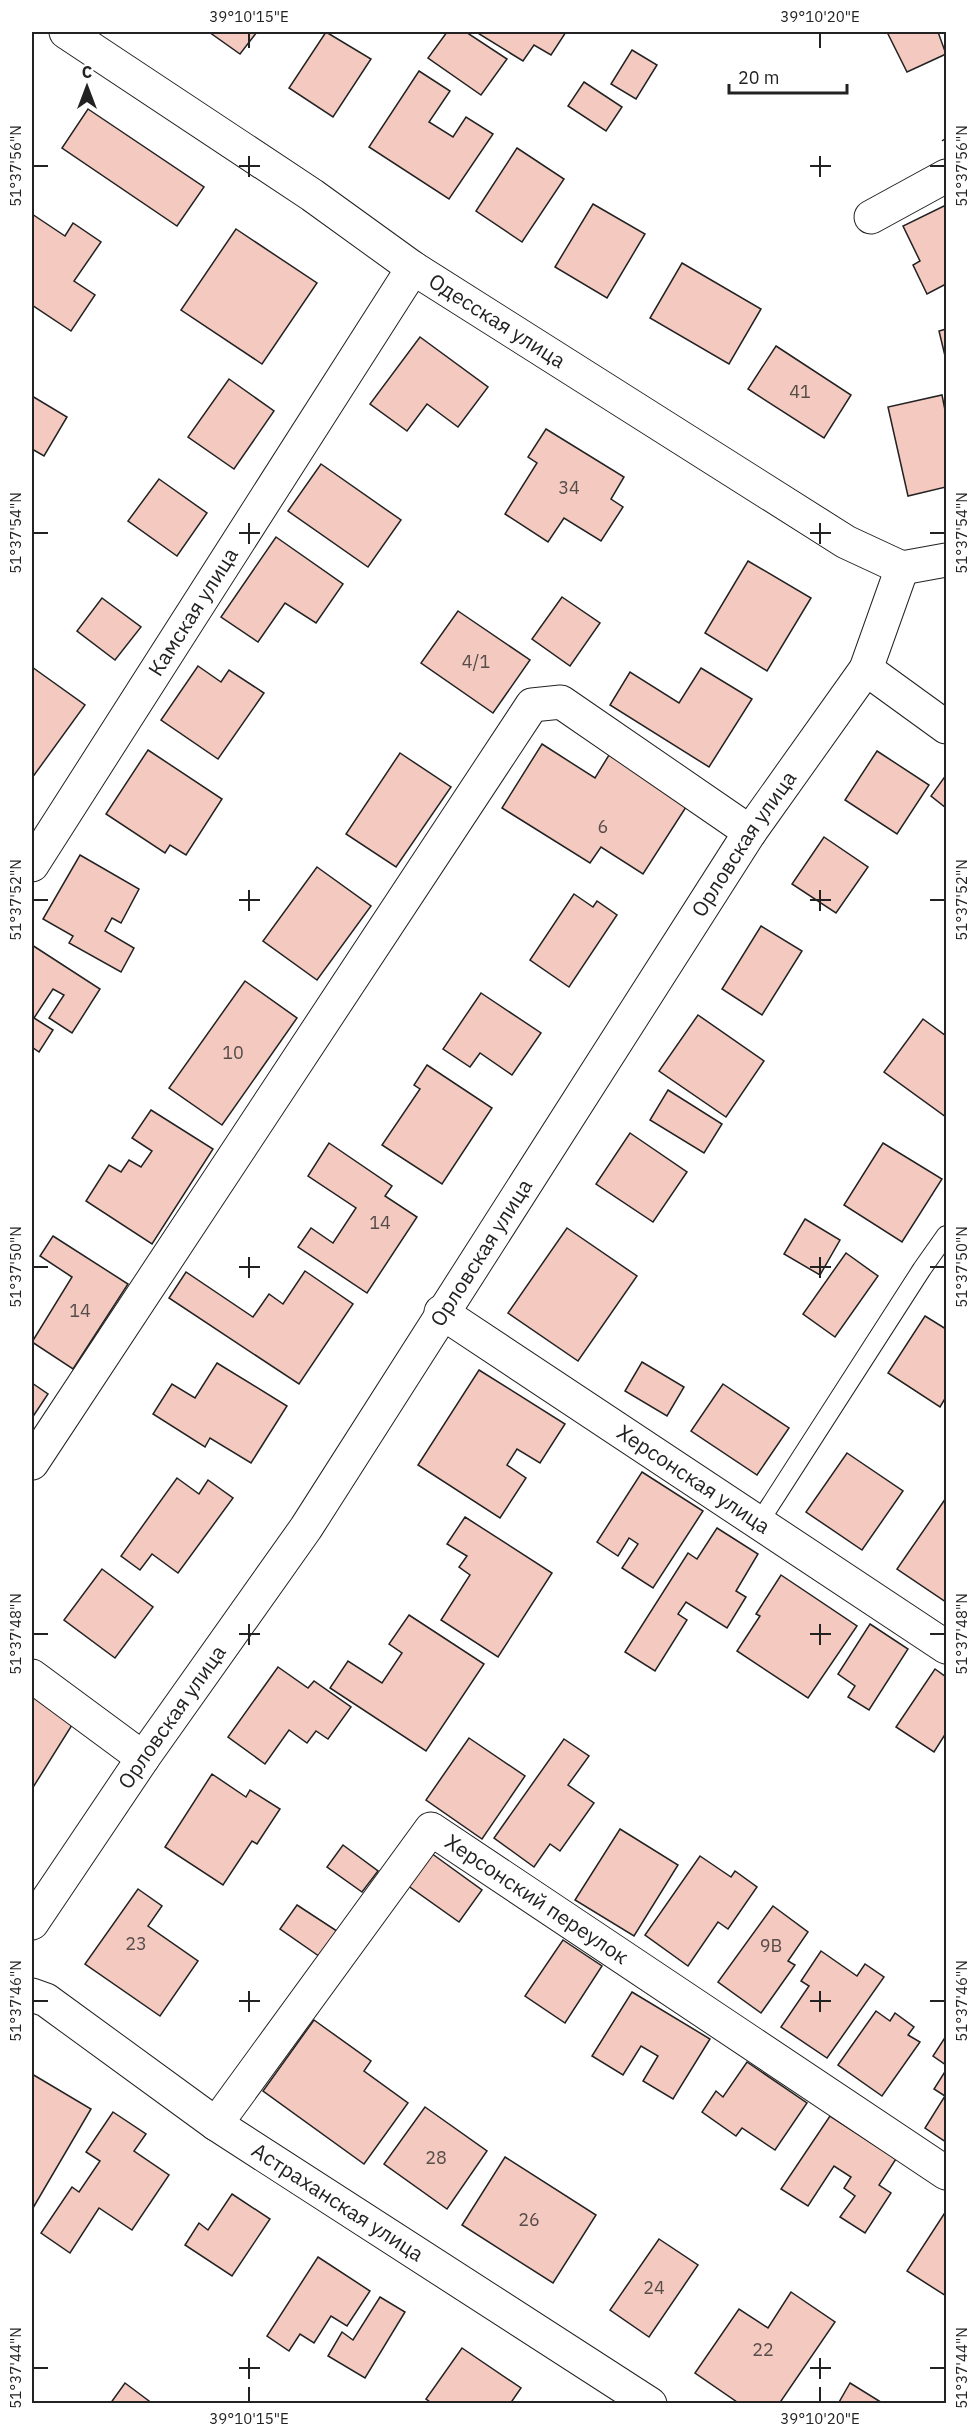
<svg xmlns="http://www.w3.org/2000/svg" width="978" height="2435" font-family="'IBM Plex Sans',sans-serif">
<rect width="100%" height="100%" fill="#fff"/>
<g fill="#f3c9c0" stroke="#222" stroke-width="1.5">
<polygon points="209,32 257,32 240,54"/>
<polygon points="326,32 371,59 333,117 289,88"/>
<polygon points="447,32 466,32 507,59 481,95 428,58"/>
<polygon points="476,32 566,32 551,55 534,45 523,61"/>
<polygon points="887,32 938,32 946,54 907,72"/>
<polygon points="632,50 657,65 636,99 611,84"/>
<polygon points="419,71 450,91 429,122 453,137 466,117 493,134 449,199 369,147"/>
<polygon points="584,82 622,107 606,131 568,106"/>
<polygon points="88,109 204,187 177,226 62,148"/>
<polygon points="517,148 564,179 522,242 476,211"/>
<polygon points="593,204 645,234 607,298 555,267"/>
<polygon points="946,205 946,284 927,294 913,265 920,261 903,226"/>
<polygon points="32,214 65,236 73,223 101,242 74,281 95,295 71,331 32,305"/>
<polygon points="236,229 317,283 262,364 181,310"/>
<polygon points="682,263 761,309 729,364 650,318"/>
<polygon points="946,329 946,360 939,331"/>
<polygon points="420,337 488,387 458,427 427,404 407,431 370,404"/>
<polygon points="776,346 851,395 824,438 748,389"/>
<polygon points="229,379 274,411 234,469 188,437"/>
<polygon points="942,395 946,415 946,487 908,496 888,407"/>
<polygon points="32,396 67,417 44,456 32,449"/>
<polygon points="546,429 624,477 611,499 623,507 601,541 564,518 548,542 505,514 537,463 528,457"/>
<polygon points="321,464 401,520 368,567 288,511"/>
<polygon points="159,479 207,513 177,556 128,521"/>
<polygon points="276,537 343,584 316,623 285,603 258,642 221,617"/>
<polygon points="748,561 811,598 767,671 705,633"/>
<polygon points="562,597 600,623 570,666 532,639"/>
<polygon points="102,598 141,627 115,660 77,631"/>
<polygon points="458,611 530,660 493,713 421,663"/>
<polygon points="198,666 221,682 229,670 264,693 218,759 161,720"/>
<polygon points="32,667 85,705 32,778"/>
<polygon points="701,668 752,699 709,767 610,705 630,672 679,703"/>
<polygon points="542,744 595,778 609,755 688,804 643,874 601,847 590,863 502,808"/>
<polygon points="148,750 222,799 186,855 170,845 165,853 106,814"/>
<polygon points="877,751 929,785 897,834 845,800"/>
<polygon points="400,753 451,787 396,867 346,834"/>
<polygon points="946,775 946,808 931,796"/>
<polygon points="824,837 868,867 836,913 792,884"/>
<polygon points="80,855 139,889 121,923 112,918 105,931 134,948 121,972 69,943 73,936 43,919"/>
<polygon points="317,867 371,906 317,980 263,941"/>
<polygon points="574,894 593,907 597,901 617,915 569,987 530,960"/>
<polygon points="761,926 802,951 762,1015 722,989"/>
<polygon points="32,945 100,989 72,1033 49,1018 64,995 53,989 34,1018 53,1030 39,1052 32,1047"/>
<polygon points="245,981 297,1018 222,1125 169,1088"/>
<polygon points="481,993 541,1033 512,1075 480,1053 470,1067 443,1049"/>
<polygon points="698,1015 764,1061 726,1117 659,1071"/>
<polygon points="923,1019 946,1036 946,1117 884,1072"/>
<polygon points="427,1065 492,1108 442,1184 382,1145 420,1089 414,1085"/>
<polygon points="668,1090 722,1124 704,1153 650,1120"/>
<polygon points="151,1110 213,1149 152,1244 86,1201 109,1165 121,1172 129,1160 141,1167 152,1151 132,1138"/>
<polygon points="630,1133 687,1172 653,1222 596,1184"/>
<polygon points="329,1143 392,1186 385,1196 417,1217 367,1293 298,1247 311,1228 333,1243 356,1208 308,1176"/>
<polygon points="883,1143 942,1179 902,1242 844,1205"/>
<polygon points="805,1219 840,1240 820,1275 784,1254"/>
<polygon points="567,1228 637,1276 578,1361 508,1313"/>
<polygon points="53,1236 128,1284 73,1369 32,1342 72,1277 40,1256"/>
<polygon points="846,1253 878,1276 835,1337 803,1314"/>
<polygon points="305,1271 353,1304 299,1384 169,1298 186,1272 253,1317 269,1294 283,1304"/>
<polygon points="925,1316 946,1329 946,1397 940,1407 888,1373"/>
<polygon points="642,1362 684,1387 667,1416 625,1391"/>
<polygon points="217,1363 287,1406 251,1463 210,1438 205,1447 153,1414 172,1384 195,1398"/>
<polygon points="479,1370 565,1424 540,1463 517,1449 507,1465 526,1478 500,1518 418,1465"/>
<polygon points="32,1383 48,1394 32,1418"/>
<polygon points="723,1384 789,1428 757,1475 691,1431"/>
<polygon points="847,1453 903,1491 862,1550 806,1512"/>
<polygon points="642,1472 703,1511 653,1588 622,1568 638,1544 629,1538 618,1556 597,1542"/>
<polygon points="177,1478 199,1494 208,1480 233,1498 178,1573 152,1554 140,1570 121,1556"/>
<polygon points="946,1498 946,1602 897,1569"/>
<polygon points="465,1517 552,1573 498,1657 441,1620 470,1575 459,1567 467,1556 447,1544"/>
<polygon points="717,1528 758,1554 736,1591 746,1597 727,1628 686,1602 678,1614 687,1620 655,1671 625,1652 688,1553 697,1559"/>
<polygon points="102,1569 153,1607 115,1658 64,1620"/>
<polygon points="781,1575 857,1626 808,1698 737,1651 760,1616 756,1614"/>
<polygon points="409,1615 484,1664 426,1751 330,1688 348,1661 382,1683 402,1653 389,1644"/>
<polygon points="870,1624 908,1649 869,1710 848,1697 855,1686 838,1674"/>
<polygon points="278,1667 308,1688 314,1681 351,1707 328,1739 316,1731 307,1743 289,1730 265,1764 228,1737"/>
<polygon points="935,1669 946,1677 946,1733 934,1752 896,1727"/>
<polygon points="32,1690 77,1717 32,1789"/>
<polygon points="469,1738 525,1776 482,1839 426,1800"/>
<polygon points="564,1739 589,1756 568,1785 594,1803 560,1851 550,1844 534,1867 494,1838"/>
<polygon points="212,1774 246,1797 250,1790 280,1809 257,1844 252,1841 223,1885 165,1847"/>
<polygon points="620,1829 678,1865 634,1936 575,1900"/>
<polygon points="343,1845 378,1871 362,1892 327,1867"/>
<polygon points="431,1853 482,1890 459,1922 407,1885"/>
<polygon points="700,1856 731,1877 735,1871 757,1887 728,1929 718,1922 688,1966 645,1935"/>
<polygon points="138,1889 162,1906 148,1926 198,1961 160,2016 85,1964"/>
<polygon points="297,1905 343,1935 326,1961 280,1929"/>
<polygon points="773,1906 808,1932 788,1961 795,1965 761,2013 718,1982"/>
<polygon points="563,1940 602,1966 565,2023 525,1996"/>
<polygon points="821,1951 857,1976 865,1964 884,1977 827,2058 781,2027 809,1986 801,1981"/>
<polygon points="632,1992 710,2039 673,2099 643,2081 658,2056 641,2046 623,2075 592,2056"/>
<polygon points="876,2011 890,2021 895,2013 914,2027 908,2035 920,2042 882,2096 838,2065"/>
<polygon points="314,2020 371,2061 364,2071 408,2103 364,2164 263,2091"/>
<polygon points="946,2036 946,2065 933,2056"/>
<polygon points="747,2062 807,2103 775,2150 742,2128 736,2136 702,2112 716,2091 723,2097"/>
<polygon points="946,2070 946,2142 925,2128 945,2096 934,2089"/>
<polygon points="32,2074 91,2109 33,2208 32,2207"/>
<polygon points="425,2107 487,2151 447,2209 384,2164"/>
<polygon points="113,2112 146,2134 134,2151 169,2175 132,2230 99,2208 70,2253 41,2233 72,2187 79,2192 100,2161 86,2152"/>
<polygon points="830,2116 896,2159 879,2185 891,2193 865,2233 840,2217 855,2196 844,2188 851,2177 834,2166 808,2206 781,2189"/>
<polygon points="505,2157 596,2215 553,2283 462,2225"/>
<polygon points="232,2194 270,2219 232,2276 185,2245 199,2223 208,2230"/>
<polygon points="946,2211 946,2296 907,2271"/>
<polygon points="659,2239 698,2265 649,2337 610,2310"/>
<polygon points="318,2257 370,2291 347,2326 331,2316 314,2343 300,2334 289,2351 267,2336"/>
<polygon points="791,2292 835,2322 779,2404 740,2404 695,2373 739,2309 768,2328"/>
<polygon points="380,2297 405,2312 365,2378 328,2356 342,2332 353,2340"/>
<polygon points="462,2348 521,2388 510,2404 433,2404 426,2399"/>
<polygon points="125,2383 153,2404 110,2404"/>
<polygon points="850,2383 884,2404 838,2404"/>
</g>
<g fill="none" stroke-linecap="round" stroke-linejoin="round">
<defs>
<polyline id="lane" points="760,1521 922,1269 946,1235"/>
<g id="street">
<path id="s1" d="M66,32l246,163 101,73 433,274 56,26 44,-8"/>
<polyline points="871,217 946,176"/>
<polyline points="866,669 946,727"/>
<path id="s2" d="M32,865l381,-597"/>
<path id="s3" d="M441,1312l505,335"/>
<polyline points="32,1463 532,705 561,702 750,832"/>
<polyline points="32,1676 143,1758"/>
<path id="s4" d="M32,1923l111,-165 163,-230 444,-696 116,-163 36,-101"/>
<path id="s5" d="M32,1995l14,5 170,124 434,280"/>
<path id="s6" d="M216,2124l215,-295 515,344"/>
</g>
</defs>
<use href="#lane" stroke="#222" stroke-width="20"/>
<use href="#street" stroke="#222" stroke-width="35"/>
<use href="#lane" stroke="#fff" stroke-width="18"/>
<use href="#street" stroke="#fff" stroke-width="33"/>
<polyline stroke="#222" stroke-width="1.5" stroke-dasharray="8 3" stroke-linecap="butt" points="942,141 946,138"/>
</g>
<path fill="none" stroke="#222" stroke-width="2" d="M249,33v15M820,33v15M249,156v21M820,156v21M33,166h15M239,166h21M810,166h21M930,166h15M249,523v21M820,523v21M33,533h15M239,533h21M810,533h21M930,533h15M249,890v21M820,890v21M33,900h15M239,900h21M810,900h21M930,900h15M249,1257v21M820,1257v21M33,1267h15M239,1267h21M810,1267h21M930,1267h15M249,1624v21M820,1624v21M33,1634h15M239,1634h21M810,1634h21M930,1634h15M249,1991v21M820,1991v21M33,2001h15M239,2001h21M810,2001h21M930,2001h15M249,2358v21M820,2358v21M33,2368h15M239,2368h21M810,2368h21M930,2368h15M249,2387v15M820,2387v15"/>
<g text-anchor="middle" stroke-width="4.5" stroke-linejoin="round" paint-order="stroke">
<g font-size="18" fill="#564c4a">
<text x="800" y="398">41</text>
<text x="569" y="494">34</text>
<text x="476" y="668">4/1</text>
<text x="603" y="833">6</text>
<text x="233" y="1059">10</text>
<text x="380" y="1229">14</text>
<text x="80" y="1317">14</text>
<text x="136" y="1950">23</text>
<text x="771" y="1952">9В</text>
<text x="436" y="2164">28</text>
<text x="529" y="2226">26</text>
<text x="654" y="2294">24</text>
<text x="763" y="2356">22</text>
</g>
<g font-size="21" fill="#222" stroke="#fff">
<text dy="7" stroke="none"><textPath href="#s1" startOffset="519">Одесская улица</textPath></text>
<text dy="7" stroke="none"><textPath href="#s2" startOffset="300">Камская улица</textPath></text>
<text dy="7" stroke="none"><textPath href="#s4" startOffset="1293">Орловская улица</textPath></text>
<text dy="7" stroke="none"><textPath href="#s4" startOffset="807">Орловская улица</textPath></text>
<text dy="7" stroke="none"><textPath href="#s3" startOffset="303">Херсонская улица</textPath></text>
<text dy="7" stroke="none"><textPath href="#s4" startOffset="249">Орловская улица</textPath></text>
<text dy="7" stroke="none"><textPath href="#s6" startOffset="492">Херсонский переулок</textPath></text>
<text dy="7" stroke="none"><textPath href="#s5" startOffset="370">Астраханская улица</textPath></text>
</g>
</g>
<rect width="978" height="2435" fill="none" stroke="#ffffff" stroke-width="66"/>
<g transform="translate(87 87)" stroke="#ffffff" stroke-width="4.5" paint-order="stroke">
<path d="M0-4.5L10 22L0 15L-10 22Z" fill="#222222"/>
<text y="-9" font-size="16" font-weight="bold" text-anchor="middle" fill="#222222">С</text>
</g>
<path d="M729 84v9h118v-9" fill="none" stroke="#222222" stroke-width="3"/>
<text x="738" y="84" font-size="18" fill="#222222" stroke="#ffffff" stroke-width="4.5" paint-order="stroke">20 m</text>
<rect x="33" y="33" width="912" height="2369" fill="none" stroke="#222" stroke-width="2"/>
<g font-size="15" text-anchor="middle" fill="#222">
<text x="249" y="22">39°10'15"E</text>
<text x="820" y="22">39°10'20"E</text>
<text transform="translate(16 166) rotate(-90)" y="5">51°37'56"N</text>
<text transform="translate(962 166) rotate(-90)" y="5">51°37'56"N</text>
<text transform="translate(16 533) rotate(-90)" y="5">51°37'54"N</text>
<text transform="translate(962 533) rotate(-90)" y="5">51°37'54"N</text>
<text transform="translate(16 900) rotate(-90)" y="5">51°37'52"N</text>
<text transform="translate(962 900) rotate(-90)" y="5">51°37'52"N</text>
<text transform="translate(16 1267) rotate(-90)" y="5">51°37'50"N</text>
<text transform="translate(962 1267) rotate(-90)" y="5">51°37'50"N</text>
<text transform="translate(16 1634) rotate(-90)" y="5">51°37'48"N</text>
<text transform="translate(962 1634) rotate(-90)" y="5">51°37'48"N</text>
<text transform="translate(16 2001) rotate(-90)" y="5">51°37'46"N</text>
<text transform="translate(962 2001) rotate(-90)" y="5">51°37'46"N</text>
<text transform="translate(16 2368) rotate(-90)" y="5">51°37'44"N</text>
<text transform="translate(962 2368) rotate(-90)" y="5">51°37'44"N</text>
<text x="249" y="2424">39°10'15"E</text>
<text x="820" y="2424">39°10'20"E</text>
</g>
</svg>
